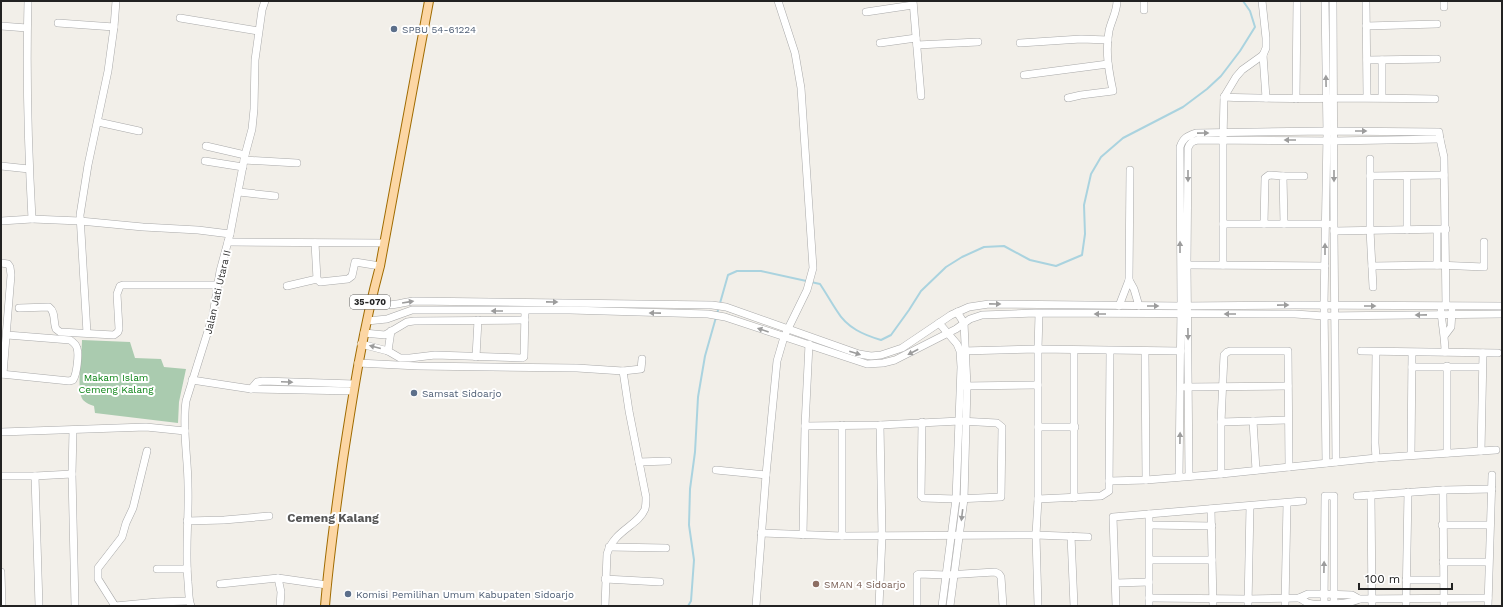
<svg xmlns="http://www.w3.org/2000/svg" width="1503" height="607" font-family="'Work Sans',sans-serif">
<rect width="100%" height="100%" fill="#f2efe9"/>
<path fill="#aacbaf" d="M82,340l48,2 5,16 26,1 3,8 22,2 -7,33 -1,21 -83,-10 -1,-7c-4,-1 -8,-3 -11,-6 -7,-10 -1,-46 -1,-60z"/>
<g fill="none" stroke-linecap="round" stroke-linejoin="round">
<path stroke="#aad3df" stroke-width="2" d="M688,606l3,-5 3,-41 -5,-35 1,-36 5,-37 3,-55 7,-41 23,-81 9,-4h24l59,13c6,9 11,18 17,27 10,17 27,24 44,29l10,-5 18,-25 12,-19 25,-24 16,-10 22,-10 20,-1 26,14 26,6 26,-11 3,-21 -1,-29 7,-31 10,-17 22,-19 60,-31 24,-18 14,-13 19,-25 15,-24 -5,-16 -7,-10"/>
<defs>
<g id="minor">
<polyline points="913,1 921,96"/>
<polyline points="1325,1 1327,134 1324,305 1326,463"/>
<polyline points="1333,1 1334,231 1336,462"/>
<polyline points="1366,1 1367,97"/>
<polyline points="1444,1 1444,7"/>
<polyline points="1144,10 1144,1"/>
<polyline points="866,12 913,5"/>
<polyline points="180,18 258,31"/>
<polyline points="58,23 114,27"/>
<polyline points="1,26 27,28"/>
<polyline points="1366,26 1437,24"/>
<polyline points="880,43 916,38"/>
<polyline points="1020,43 1081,39 1108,40"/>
<polyline points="917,45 978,42"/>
<polyline points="1263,55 1266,98"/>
<polyline points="1367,60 1437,59"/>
<polyline points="1024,75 1108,64"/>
<path d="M1224,97c70,3 141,0 211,2"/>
<polyline points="1382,97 1382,60"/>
<path d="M1068,98l13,-3 32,-4c-4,-19 -8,-39 -4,-60 2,-10 8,-19 8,-30"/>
<polyline points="1296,99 1297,1"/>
<polyline points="98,122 139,131"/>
<polyline points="1440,139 1444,157 1446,306"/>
<polyline points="206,146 245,155"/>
<polyline points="1370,159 1370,230 1373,287"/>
<polyline points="244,160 297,163"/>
<polyline points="205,161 243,167"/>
<polyline points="1,166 29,169"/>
<polyline points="1283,176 1304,176"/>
<polyline points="1370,176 1444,175"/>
<polyline points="1407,176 1407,230"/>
<polyline points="239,192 275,196"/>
<polyline points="32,219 80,221 143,227 198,230 230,234"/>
<path d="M1,221l31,-2c-4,-72 -6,-145 -4,-218"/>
<polyline points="1223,224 1329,224"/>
<polyline points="1264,224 1265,178 1269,175 1283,176 1284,224"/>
<polyline points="1437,230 1437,265"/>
<polyline points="1334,231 1446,229"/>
<polyline points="228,242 384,243"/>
<polyline points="315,243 317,279"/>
<polyline points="1,263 8,264 10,267 11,275 3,374"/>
<polyline points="1187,265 1325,266"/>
<polyline points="1223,265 1223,140 1224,97 1236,77 1242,70 1263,55 1266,48 1266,38 1262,1"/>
<polyline points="1372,266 1437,265 1484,267 1484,242"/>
<polyline points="1129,280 1130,170"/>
<polyline points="287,286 317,279 320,282 348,279 352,276 355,262 380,266"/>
<path d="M370,301c18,7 25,3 43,0l299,4 14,2 133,47 12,2 10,-1 21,-7 49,-33 18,-8 20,-3 192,2 114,-1 207,1"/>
<polyline points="1119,306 1129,280 1134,289 1139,306"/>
<path d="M19,308l30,-1c7,5 4,15 7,22l4,3 54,3 4,-3 1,-3 -2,-35 3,-8 3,-1h94"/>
<path d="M1441,311c1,14 4,27 4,41"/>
<polyline points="367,321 387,319 412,310 570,310 708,314 725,317 867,364 883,363 895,360 956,329 970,319 982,315 1035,313 1295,314 1324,316 1502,314"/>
<polyline points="939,323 957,344 960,351 961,367 956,499 942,606"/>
<polyline points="87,333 80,215 88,165 108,71 114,27 116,1"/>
<polyline points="364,333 385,335 407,322 414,321 525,320"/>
<polyline points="1445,335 1451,327 1452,311"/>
<polyline points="361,344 388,351 400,358 410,358 435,355 522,358 524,357 525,311"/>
<polyline points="388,351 391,331"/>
<polyline points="963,351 1038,349 1181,351"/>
<polyline points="1145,351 1146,480"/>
<polyline points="1361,351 1498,353"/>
<polyline points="476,357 478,320"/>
<polyline points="358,363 418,366 577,368 623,371 641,369 642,359"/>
<polyline points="1447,366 1447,453"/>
<polyline points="1412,367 1481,367"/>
<path d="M1,374l68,7 4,-1c4,-6 6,-26 4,-32 -1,-4 -4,-6 -7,-8l-63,-5"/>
<polyline points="192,380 251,389 353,391"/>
<polyline points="963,386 1038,385"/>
<polyline points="1185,387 1288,386"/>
<polyline points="251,389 257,382 263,381 354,384"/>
<polyline points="1253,421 1256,470"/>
<polyline points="1221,422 1287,420"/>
<polyline points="842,425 842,536"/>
<polyline points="805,426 880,425 960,421 997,423 1002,427 1001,497 956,499 923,498 921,496 922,422"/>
<polyline points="1038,427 1075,427"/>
<polyline points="73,430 72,474 75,606"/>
<polyline points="1,432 146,427 185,431"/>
<polyline points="147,451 133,508 126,523 122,537 98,568 98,579 115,606 157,602 189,601"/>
<polyline points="1481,451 1483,353"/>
<polyline points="1411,455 1412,353"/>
<polyline points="1376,458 1375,443 1376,352"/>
<polyline points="639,462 668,461"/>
<polyline points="716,470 766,475"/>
<polyline points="1221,474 1221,422 1224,355 1227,352 1230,351 1288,351 1289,467"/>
<polyline points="1,476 35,476 72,474"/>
<polyline points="35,476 39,606"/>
<path d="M1179,477l2,-171 -1,-159c3,-9 7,-11 16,-14l131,-2 112,1 1,7 -106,2 -136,-1c-6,1 -8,3 -10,8l-1,117 2,211"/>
<polyline points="1109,481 1146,480 1221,474 1376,458 1496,450"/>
<polyline points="1443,490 1444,606"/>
<polyline points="1371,495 1372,606"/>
<polyline points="1357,496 1443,490 1492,489"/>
<polyline points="1074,498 1074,350"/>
<polyline points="1038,499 1101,496 1109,491 1110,351"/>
<polyline points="1211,509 1213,606"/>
<polyline points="187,521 224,520 269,516"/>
<polyline points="1150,525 1212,526"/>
<polyline points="1442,525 1490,525"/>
<polyline points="761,533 842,536 1036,535 1088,537"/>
<polyline points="803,535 805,426 809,344"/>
<polyline points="1071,536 1074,606"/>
<polyline points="609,547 666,548"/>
<polyline points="1150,560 1212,560"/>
<polyline points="1443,562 1488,562"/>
<polyline points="157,569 187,569"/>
<polyline points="1,572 2,606"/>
<polyline points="278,578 281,592 280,606"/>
<polyline points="605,579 660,582"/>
<polyline points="1406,580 1443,580"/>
<polyline points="1116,583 1149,582"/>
<polyline points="220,584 278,578 327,585"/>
<polyline points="1149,598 1248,599 1299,598 1308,594 1324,594 1352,595 1359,599"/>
<path d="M1299,598c3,1 6,4 9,5 10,3 43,1 51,-4l129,-1"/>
<path d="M191,606c-3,-8 -2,-16 -3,-24 -3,-32 1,-64 0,-96 0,-28 -6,-57 -2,-85l27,-86 7,-44 10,-37 15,-79 7,-26 2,-20 1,-49 7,-50 3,-9"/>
<path d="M605,606l2,-52c7,-24 31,-28 38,-45 1,-4 1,-8 1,-12l-17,-86 -6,-40"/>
<polyline points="756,606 766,475 777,361 784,337 807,290 813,268 801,88 795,53 778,1"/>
<polyline points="879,606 882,536 880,425"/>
<polyline points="917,606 917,575 919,574 946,575 995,572 999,574 1001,577 1003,606"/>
<polyline points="950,606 964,499 967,386 964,323 957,312"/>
<polyline points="1038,606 1036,535 1038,499 1038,349 1039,314"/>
<polyline points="1116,606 1113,517 1303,501"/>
<polyline points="1149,606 1149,514"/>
<polyline points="1248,606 1250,506"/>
<polyline points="1285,606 1287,503"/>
<polyline points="1324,606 1325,496 1334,496 1334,606"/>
<polyline points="1406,606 1408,492"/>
<polyline points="1488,606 1492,475"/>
</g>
<path id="major" d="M325,606c4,-49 11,-98 18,-147 10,-65 20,-130 37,-193l49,-265"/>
</defs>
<use href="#minor" stroke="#a9a9a9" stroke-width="8"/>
<use href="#major" stroke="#a06b00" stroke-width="10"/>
<use href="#minor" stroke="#fff" stroke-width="7"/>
<use href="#major" stroke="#fcd6a4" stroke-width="8"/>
</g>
<defs><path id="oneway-solid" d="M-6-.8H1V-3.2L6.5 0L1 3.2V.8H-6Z"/></defs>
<g fill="#9c9c9c">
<use href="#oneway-solid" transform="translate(1326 81) rotate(-91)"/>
<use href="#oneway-solid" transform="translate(1361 131)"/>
<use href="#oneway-solid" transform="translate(1203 133) rotate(-1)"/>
<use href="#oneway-solid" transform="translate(1290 140) rotate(-180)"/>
<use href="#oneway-solid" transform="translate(1188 176) rotate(90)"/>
<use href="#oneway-solid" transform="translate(1334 176) rotate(90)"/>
<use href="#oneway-solid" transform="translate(1180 247) rotate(-90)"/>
<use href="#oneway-solid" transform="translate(1325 249) rotate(-90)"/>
<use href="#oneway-solid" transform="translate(408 302) rotate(-9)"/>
<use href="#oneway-solid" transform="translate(552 302) rotate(1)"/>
<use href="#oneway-solid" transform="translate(995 304) rotate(1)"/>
<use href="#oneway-solid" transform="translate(1283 305) rotate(-1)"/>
<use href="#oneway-solid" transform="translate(1153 306)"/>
<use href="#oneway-solid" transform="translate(1370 306)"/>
<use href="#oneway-solid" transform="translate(497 311) rotate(-180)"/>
<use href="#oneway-solid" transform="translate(655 313) rotate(-179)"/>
<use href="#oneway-solid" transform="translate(1100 314) rotate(-180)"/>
<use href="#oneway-solid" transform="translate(1230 314) rotate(180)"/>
<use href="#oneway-solid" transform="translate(1421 315) rotate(179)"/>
<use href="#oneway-solid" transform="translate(763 330) rotate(-161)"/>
<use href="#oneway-solid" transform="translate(1188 334) rotate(89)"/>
<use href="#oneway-solid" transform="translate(375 347) rotate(-165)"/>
<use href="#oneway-solid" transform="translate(913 352) rotate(152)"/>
<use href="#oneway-solid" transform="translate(855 353) rotate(17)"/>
<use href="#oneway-solid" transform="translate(287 382) rotate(2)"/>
<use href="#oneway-solid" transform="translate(1180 438) rotate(-89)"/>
<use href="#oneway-solid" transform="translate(962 515) rotate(97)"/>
<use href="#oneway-solid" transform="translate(1324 567) rotate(-89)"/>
</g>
<g fill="#5c6f8a" stroke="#fff" stroke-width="1.5">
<circle cx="394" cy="29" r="4"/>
<circle cx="414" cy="393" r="4"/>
<circle cx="348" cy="594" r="4"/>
</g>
<circle fill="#8d6e63" stroke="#fff" stroke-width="1.5" cx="816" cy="584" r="4"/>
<g text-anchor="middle" stroke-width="4" stroke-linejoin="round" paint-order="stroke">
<rect fill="#fff" stroke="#646464" stroke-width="1" x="350" y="295" width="40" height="14" rx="3"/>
<g font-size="9" font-weight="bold" fill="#222">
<text x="370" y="305">35-070</text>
</g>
<g font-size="10" fill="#4e5e75" stroke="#fff" text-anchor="start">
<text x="402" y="33">SPBU 54-61224</text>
<text x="422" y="397">Samsat Sidoarjo</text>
<text x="356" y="598">Komisi Pemilihan Umum Kabupaten Sidoarjo</text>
</g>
<g font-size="10" fill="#222" stroke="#fff">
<text transform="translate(217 292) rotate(-77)" y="4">Jalan Jati Utara II</text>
</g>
<g font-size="10" fill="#0c8416" stroke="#fff">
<text x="116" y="381">Makam Islam<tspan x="116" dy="12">Cemeng Kalang</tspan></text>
</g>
<g font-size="10" fill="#785e54" stroke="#fff" text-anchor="start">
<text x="824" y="588">SMAN 4 Sidoarjo</text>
</g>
<g font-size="12" font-weight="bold" fill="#555" stroke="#fff">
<text x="333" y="522">Cemeng Kalang</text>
</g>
</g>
<rect width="1503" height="607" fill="none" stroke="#222222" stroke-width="4"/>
<path d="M1359 583v6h93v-6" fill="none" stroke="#222222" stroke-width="2"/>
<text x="1365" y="583" font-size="12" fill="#222222" stroke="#ffffff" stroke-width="3" paint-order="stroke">100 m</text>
</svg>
